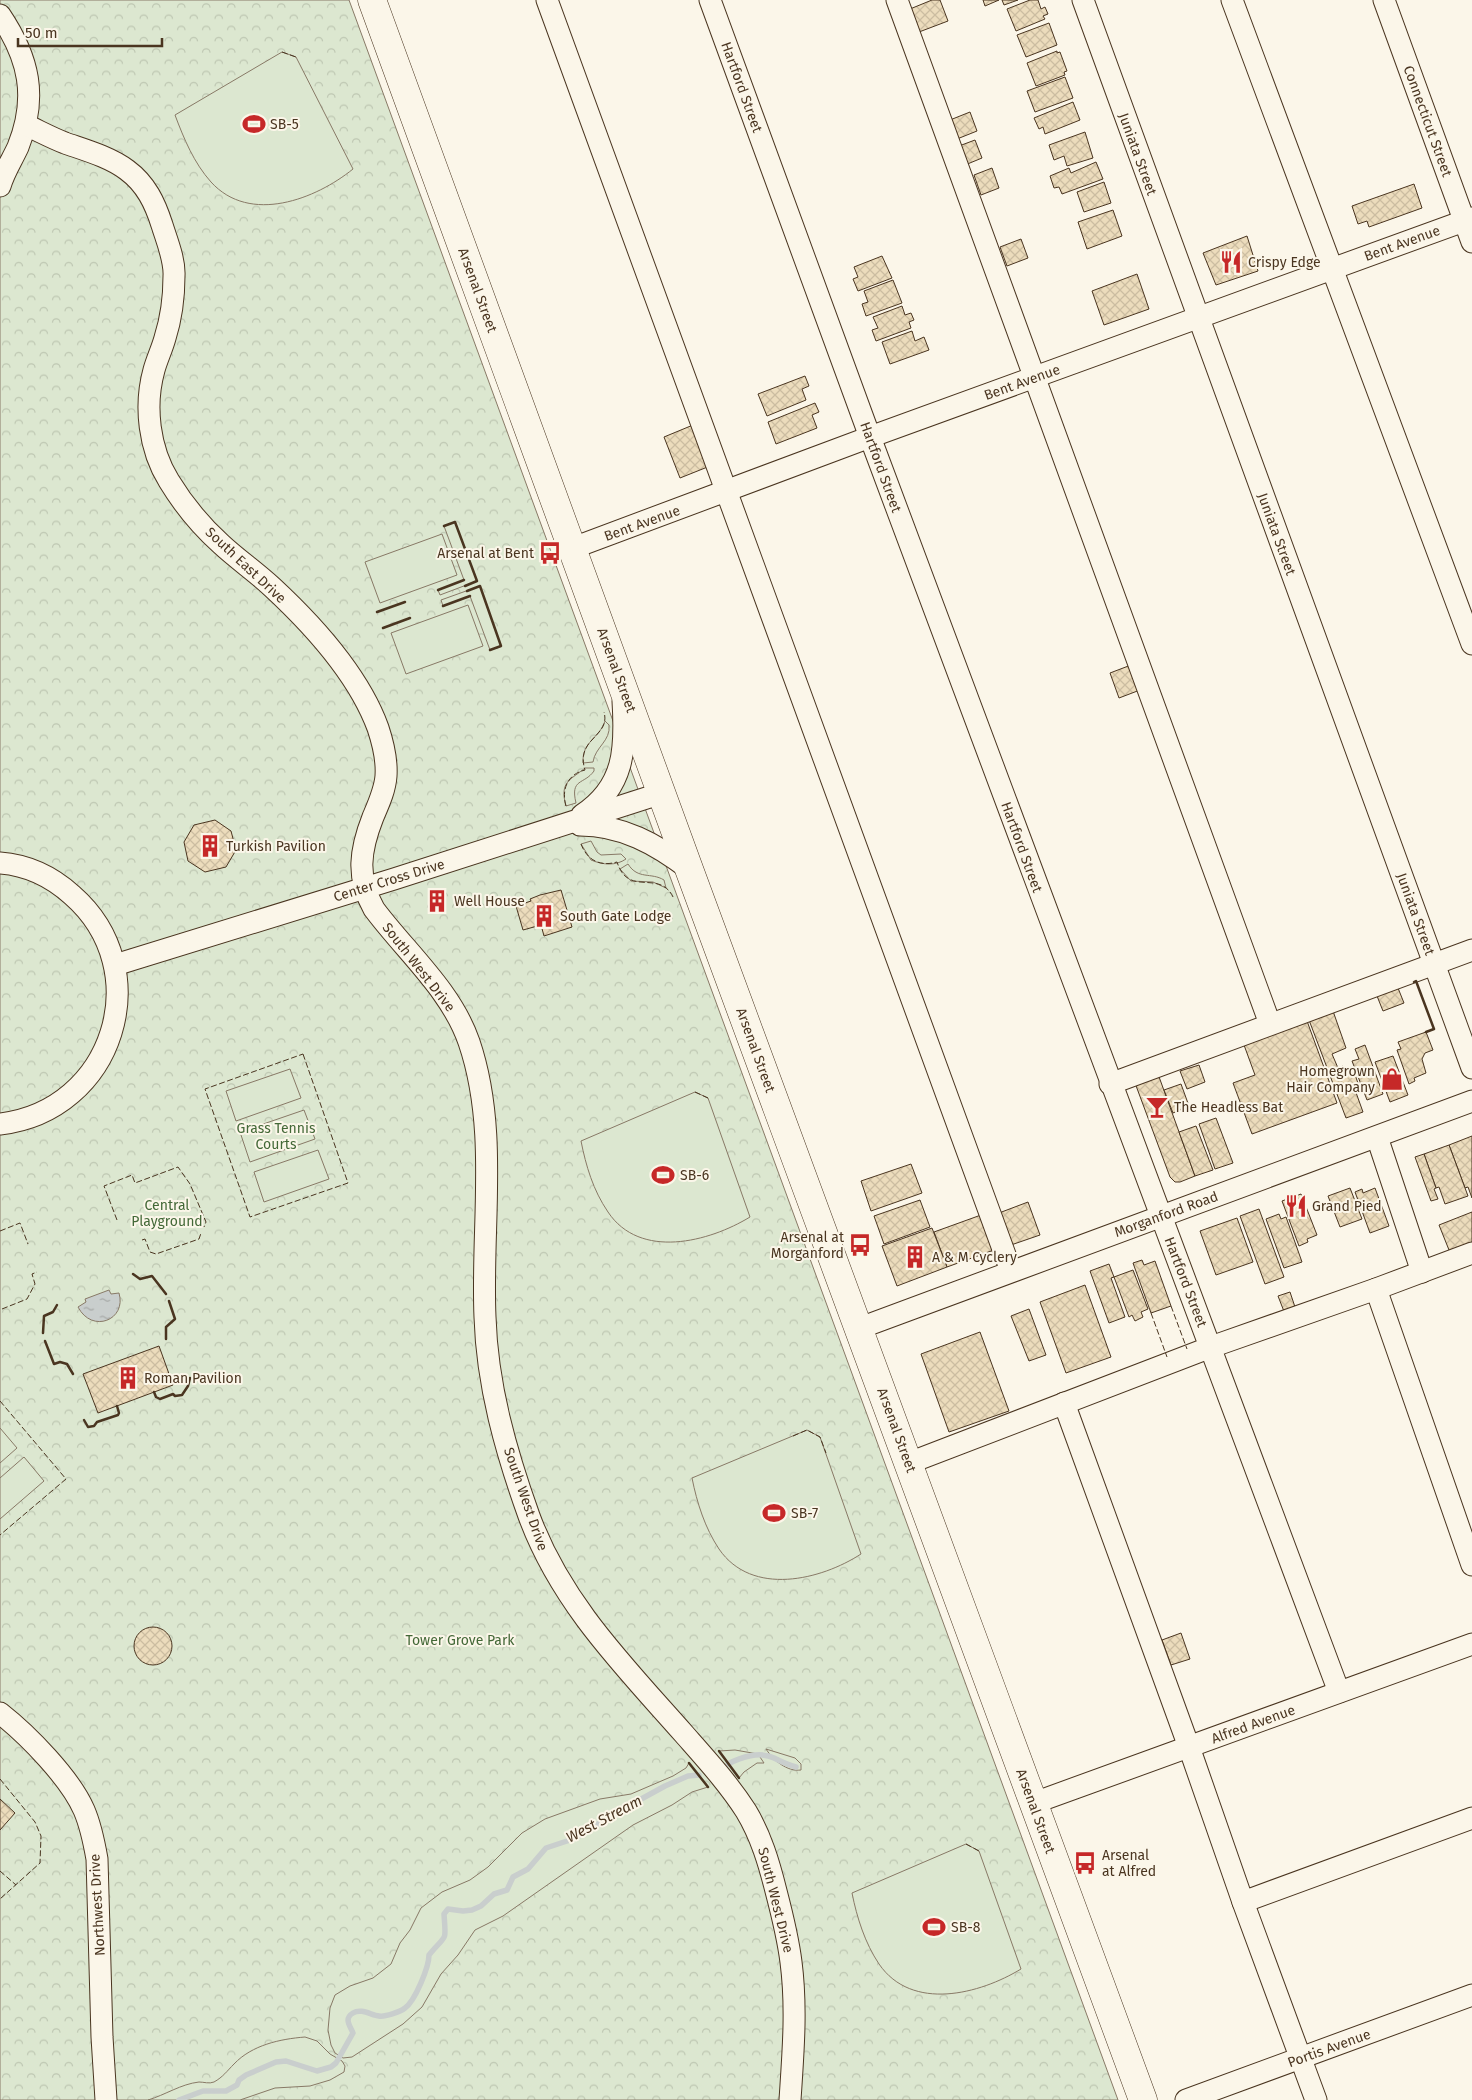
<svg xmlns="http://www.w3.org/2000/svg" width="1472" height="2100" font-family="'Fira Sans',sans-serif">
<defs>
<pattern id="park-crowns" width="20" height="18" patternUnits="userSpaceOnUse" patternTransform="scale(1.25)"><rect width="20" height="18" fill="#dce7d0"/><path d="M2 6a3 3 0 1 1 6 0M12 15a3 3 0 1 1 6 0" fill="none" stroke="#bec7b2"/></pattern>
<pattern id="water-ripples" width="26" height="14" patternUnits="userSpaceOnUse" patternTransform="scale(1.25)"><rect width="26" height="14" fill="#c9cecd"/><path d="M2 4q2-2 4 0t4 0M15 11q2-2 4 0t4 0" fill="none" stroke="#a5a8a6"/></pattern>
<pattern id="building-cross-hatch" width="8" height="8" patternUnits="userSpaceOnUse" patternTransform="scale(1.25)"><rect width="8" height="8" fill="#ecdcbc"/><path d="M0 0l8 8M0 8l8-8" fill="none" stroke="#ccbda1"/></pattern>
</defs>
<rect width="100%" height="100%" fill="#fbf6e9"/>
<polygon fill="url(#park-crowns)" stroke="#887966" points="0,0 349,0 1118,2100 0,2100"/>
<g fill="#dce7d0" stroke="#887966">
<path d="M282,52l14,5 57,112c-37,30 -103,56 -142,13 -17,-19 -27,-43 -36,-67z"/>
<polygon points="455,522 477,581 440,595 438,590 464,580 444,526"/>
<polygon points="442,534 457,575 380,603 365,562"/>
<polygon points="480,586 501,646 490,650 470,596 443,606 441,600"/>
<polygon points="468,605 483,646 406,674 391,633"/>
<path d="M605,721l4,4c2,16 -14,22 -16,37l-10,1c-1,-22 16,-24 22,-42z"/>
<path d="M585,768h9v3c-10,14 -24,7 -18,32l-10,3c-7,-25 5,-26 19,-38z"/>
<path d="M591,841l6,11 4,3 20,-1 5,5c-10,7 -23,6 -35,1l-10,-16z"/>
<path d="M628,864c10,16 23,8 36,16l2,8 -13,-6 -22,-1 -11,-12z"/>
<polygon points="290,1069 301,1098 236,1121 226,1091"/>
<path d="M695,1092l13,6 42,119c-41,25 -110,43 -142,-5 -15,-22 -22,-46 -27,-71z"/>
<polygon points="304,1110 315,1139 250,1162 240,1132"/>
<polygon points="318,1150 329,1179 264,1202 254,1172"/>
<polygon points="0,1428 17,1448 0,1463"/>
<path d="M807,1430l13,7 41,117c-40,26 -109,43 -142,-5 -14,-21 -22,-46 -27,-71z"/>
<polygon points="24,1457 44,1481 0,1519 0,1478"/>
<path d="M766,1749l29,9 6,6v6c-14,2 -28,-10 -35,-21z"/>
<polygon points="735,1750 758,1754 764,1763 757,1763 744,1772 739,1778 719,1751"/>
<polygon points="689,1763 708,1787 692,1792 672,1805 633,1825 503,1916 475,1930 458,1955 441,1974 422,2007 403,2024 352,2057 343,2058 335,2053 331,2045 328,2030 330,2008 335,1995 350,1986 373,1978 391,1964 400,1943 410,1930 421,1908 442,1892 470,1880 488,1867 522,1833 545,1819 600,1799 631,1794 673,1776 686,1768"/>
<path d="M966,1844l13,7 42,118c-41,25 -109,43 -142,-5 -14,-21 -22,-46 -27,-71z"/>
<path d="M305,2037l12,4 13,13 12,7 3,5 -1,6 -14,8 -20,6 -35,2 -35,12h-92c17,-5 33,-16 51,-18 5,0 10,2 15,0 9,-5 13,-11 20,-18 18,-19 46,-25 71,-27z"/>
</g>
<path fill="url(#water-ripples)" stroke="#887966" d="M109,1290l2,4 8,-1c8,27 -27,41 -41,14l8,-5 -1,-3z"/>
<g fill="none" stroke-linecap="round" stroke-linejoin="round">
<g stroke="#c9cecd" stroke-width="5.5">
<path d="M728,1764c13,-7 32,-13 46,-6 8,4 14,7 22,9"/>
<path d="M179,2100l24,-9h23l11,-6 2,-5 7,-5 30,-13 10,-1 31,10 14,-4 5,-4 17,-30c-2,-6 -10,-14 0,-20 8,-5 18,2 26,3 6,1 21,-4 26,-8 10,-7 24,-41 24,-53 18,-22 17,-11 15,-41l4,-5 15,2 9,-1 9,-4 13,-12 13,-4 6,-13 15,-8 18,-21 30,-10 36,-23 53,-29 23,-10 11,-1"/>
</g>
</g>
<g fill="url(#building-cross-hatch)" stroke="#4a3520">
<polygon points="932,0 940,0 948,21 919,32 910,9"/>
<polygon points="983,0 999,0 985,6"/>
<polygon points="1002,0 1018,0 1004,5"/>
<polygon points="1030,0 1038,0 1041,9 1045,7 1048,14 1043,16 1045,19 1016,31 1007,9"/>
<polygon points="1049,23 1057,45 1026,57 1017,35"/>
<polygon points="1057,51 1057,53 1060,52 1067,71 1064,72 1065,75 1036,86 1027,63"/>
<polygon points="1065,77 1073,98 1035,112 1027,91"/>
<polygon points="1073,102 1080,120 1045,134 1043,127 1039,129 1034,118"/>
<polygon points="970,112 977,131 957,139 950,120"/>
<polygon points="1085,132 1093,158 1067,166 1064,156 1054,160 1049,145"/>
<polygon points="975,140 982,158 965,165 959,146"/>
<polygon points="1096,162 1103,179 1062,194 1059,187 1054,188 1050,176 1069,168 1071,173"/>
<polygon points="992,168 999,188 981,195 974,175"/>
<polygon points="1104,182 1111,203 1084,212 1077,192"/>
<polygon points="1414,184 1422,208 1369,227 1367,221 1358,224 1352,206"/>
<polygon points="1113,210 1122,236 1087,249 1078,222"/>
<polygon points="1247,236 1258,271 1216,285 1203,253"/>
<polygon points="1021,239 1028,258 1007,266 1000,247"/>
<polygon points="882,256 892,278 858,291 853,279 858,277 854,267"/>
<polygon points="1137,274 1149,309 1104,325 1092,291"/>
<polygon points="893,280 902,303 866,316 862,304 868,302 864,291"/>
<polygon points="902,306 905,315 911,313 914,320 909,322 911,328 876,341 872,330 878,328 873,317"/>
<polygon points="912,331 915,341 924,337 929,350 890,364 882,342"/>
<polygon points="805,376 809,386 802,389 806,400 767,416 758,394"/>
<polygon points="815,403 819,412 812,415 817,428 776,444 768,422"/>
<polygon points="693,425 710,466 680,478 664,437"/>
<polygon points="1131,665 1140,690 1119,698 1110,673"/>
<polygon points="215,820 231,831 236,850 226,867 205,872 188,861 184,842 194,825"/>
<polygon points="561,890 572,927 544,936 541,925 523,930 516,906 531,901 530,899 540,895"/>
<polygon points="440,896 445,904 440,910 431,908 432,899"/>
<polygon points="1398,988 1404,1003 1383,1011 1377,996"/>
<polygon points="1333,1011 1346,1048 1332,1054 1338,1068 1343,1066 1347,1075 1354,1072 1359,1086 1354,1087 1363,1112 1346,1118 1309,1020"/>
<polygon points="1307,1021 1337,1103 1252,1134 1233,1083 1255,1075 1244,1045"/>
<polygon points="1426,1032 1433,1050 1425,1053 1422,1059 1426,1073 1414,1078 1415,1081 1409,1084 1397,1050 1401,1049 1398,1042"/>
<polygon points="1365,1045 1383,1094 1367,1100 1352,1061 1359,1059 1355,1049"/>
<polygon points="1393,1056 1408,1095 1390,1102 1375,1062"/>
<polygon points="1199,1065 1205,1082 1187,1089 1180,1071"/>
<polygon points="1158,1074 1195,1176 1180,1182 1175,1182 1170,1177 1135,1083"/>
<polygon points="1181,1084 1189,1106 1173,1113 1164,1090"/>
<polygon points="1216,1118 1233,1163 1215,1169 1199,1124"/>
<polygon points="1196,1126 1213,1170 1195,1176 1179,1132"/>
<polygon points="1472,1136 1472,1198 1468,1187 1465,1188 1449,1145"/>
<polygon points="1449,1145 1468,1196 1445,1204 1439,1187 1436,1188 1424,1154"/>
<polygon points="1424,1154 1436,1188 1434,1189 1438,1199 1431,1201 1415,1157"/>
<polygon points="911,1164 922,1193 871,1211 861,1181"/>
<polygon points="1350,1188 1362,1219 1340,1227 1328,1196"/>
<polygon points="1375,1188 1389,1226 1370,1233 1355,1192 1362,1189 1363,1193"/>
<polygon points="1301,1194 1317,1235 1307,1239 1308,1242 1299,1246 1282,1201"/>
<polygon points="920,1200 930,1227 884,1244 874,1216"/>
<polygon points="1028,1202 1040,1235 1011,1245 999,1213"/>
<polygon points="1259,1209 1284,1277 1265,1284 1240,1216"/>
<polygon points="1472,1212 1472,1247 1451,1255 1439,1225"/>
<polygon points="1279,1214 1281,1219 1286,1217 1302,1262 1284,1268 1266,1219"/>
<polygon points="981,1215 994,1250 947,1267 934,1232"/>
<polygon points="1237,1218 1253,1262 1216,1275 1200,1231"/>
<polygon points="932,1228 947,1267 897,1286 882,1246"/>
<polygon points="1142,1260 1144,1265 1155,1261 1171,1306 1151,1313 1133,1263"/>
<polygon points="1109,1264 1114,1277 1111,1278 1125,1317 1109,1323 1090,1271"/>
<polygon points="1133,1270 1148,1309 1141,1312 1143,1317 1135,1321 1132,1315 1129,1317 1114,1277"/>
<polygon points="1085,1285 1111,1357 1066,1373 1040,1302"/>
<polygon points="1290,1292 1296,1310 1285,1314 1278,1296"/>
<polygon points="1029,1309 1046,1355 1029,1361 1011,1316"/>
<polygon points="980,1332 1009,1411 949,1432 921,1354"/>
<polygon points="159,1346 173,1385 98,1413 83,1374"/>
<circle cx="153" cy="1646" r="19"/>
<polygon points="1181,1633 1190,1659 1171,1665 1162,1640"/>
<polygon points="0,1799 15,1813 0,1830"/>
</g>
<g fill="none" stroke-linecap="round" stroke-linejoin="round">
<defs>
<g id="minor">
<polyline points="547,0 1011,1271"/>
<polyline points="710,0 870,437 1339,1692"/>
<polyline points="897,0 1270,1024"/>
<polyline points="1083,0 1472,1068"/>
<polyline points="1232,0 1472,644"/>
<polyline points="1384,0 1472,242"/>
<path d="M0,15c29,43 38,82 18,132 -6,13 -14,25 -18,39"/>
<path d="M26,125c13,6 26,13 39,18 20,7 45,14 62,27 19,14 28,33 35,55 5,16 13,35 12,51 0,21 -3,43 -9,62 -3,11 -8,21 -11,32 -10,36 -5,79 15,111 14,23 32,45 52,63 16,15 35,28 51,43 41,38 87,89 106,141 5,15 9,33 8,48 -1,14 -7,27 -13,41 -13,33 -17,60 1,92 32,43 77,81 95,133 30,88 12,184 16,275 2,68 21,135 44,199 32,87 95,150 155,218 22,25 44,49 62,77 15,25 23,52 30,80 6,23 12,47 15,71 6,46 2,92 -1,138"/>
<polyline points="573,548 870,437 1472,218"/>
<path d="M582,815c43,-28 44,-67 41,-114"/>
<path d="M580,825c42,0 76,19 109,44"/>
<path d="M0,863c27,2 52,14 72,32 86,75 42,216 -72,229"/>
<polyline points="115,965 394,879 662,793"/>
<polyline points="1110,1084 1472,950"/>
<polyline points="1377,1137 1422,1272"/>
<polyline points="1376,1289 1472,1565"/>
<polyline points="860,1328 1472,1101"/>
<polyline points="1064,1403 1189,1747 1243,1902 1472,1818"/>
<polyline points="909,1463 1211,1347 1376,1289 1472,1253"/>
<path d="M0,1713c28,22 70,65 84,97 7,16 10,32 13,49l5,178 4,63"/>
<polyline points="1034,1803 1472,1644"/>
<polyline points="1243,1902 1316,2100"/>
<polyline points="1186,2100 1472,1995"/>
</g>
<polyline id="major" points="372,0 689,869 1143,2100"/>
</defs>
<use href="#minor" stroke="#4a3520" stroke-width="23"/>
<use href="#major" stroke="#4a3520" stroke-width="29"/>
<use href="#minor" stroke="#fbf6e9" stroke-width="21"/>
<use href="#major" stroke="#fbf6e9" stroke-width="28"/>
<g stroke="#4a3520" stroke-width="1" stroke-dasharray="6 2.5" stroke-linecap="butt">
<polyline points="282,52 296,57"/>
<path d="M566,806c-5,-17 2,-32 19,-36 -10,-32 26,-33 19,-58"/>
<path d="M581,844c6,16 19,23 36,18 12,37 43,5 57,37"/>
<polygon points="303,1054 348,1183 250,1217 205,1089"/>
<polyline points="695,1092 708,1098"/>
<polyline points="117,1220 104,1186 132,1175 135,1183 178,1167 190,1184 206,1222 204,1227"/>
<polyline points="0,1231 20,1223 28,1244"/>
<polyline points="142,1240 145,1239 150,1252 156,1254 199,1239 201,1233"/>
<polyline points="1171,1306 1187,1349"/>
<polyline points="2,1309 27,1299 35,1284 32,1274 37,1272"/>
<polyline points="1151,1313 1167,1357"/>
<polyline points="0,1401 66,1479 0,1535"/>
<polyline points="793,1436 807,1430 820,1437 826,1453"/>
<polyline points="0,1779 35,1822 41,1836 40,1863 0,1899"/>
<polyline points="966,1844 979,1851"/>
<polyline points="0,1871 16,1885"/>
</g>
<g stroke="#4a3520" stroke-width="2.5">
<polyline points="444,526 455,522 477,581 465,586"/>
<polyline points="438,590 464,580"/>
<polyline points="467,591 480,586 501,646 490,650"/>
<polyline points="443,606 470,596"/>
<polyline points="377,612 405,602"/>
<polyline points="383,628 410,618"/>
<polyline points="1414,982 1416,981 1434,1029 1426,1032"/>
<polyline points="133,1274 140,1279 152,1276 166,1294"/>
<polyline points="43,1333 44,1316 53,1312 57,1305"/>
<polyline points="166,1339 166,1327 175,1319 169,1301"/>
<polyline points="45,1341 54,1364 60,1362 67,1364 73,1374"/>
<polyline points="154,1392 156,1397 160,1399 173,1394 175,1396 182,1395 188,1386 190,1378"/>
<polyline points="84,1420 88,1427 94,1426 97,1422 118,1415 119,1413 117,1406"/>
<polyline points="719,1751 739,1778"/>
<polyline points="689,1763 708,1787"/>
</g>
</g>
<defs>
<symbol id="stadium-bare" viewBox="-9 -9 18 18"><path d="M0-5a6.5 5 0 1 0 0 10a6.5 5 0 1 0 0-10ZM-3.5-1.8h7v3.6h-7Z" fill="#c62828" stroke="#fbf6e9" stroke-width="2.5" paint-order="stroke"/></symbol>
<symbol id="restaurant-bare" viewBox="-9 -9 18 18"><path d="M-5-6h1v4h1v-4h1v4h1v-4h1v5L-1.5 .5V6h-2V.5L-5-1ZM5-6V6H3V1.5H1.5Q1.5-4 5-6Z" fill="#c62828" stroke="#fbf6e9" stroke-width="2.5" paint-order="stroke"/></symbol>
<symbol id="bus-bare" viewBox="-9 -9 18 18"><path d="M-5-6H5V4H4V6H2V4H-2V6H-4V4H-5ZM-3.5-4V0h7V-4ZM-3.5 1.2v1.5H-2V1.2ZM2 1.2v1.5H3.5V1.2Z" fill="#c62828" stroke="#fbf6e9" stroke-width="2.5" paint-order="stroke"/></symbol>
<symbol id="building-bare" viewBox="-9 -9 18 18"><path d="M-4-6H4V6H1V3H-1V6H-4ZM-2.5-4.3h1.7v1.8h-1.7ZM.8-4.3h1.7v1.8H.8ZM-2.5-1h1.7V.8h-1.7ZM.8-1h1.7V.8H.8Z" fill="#c62828" stroke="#fbf6e9" stroke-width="2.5" paint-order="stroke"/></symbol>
<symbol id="shop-bare" viewBox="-9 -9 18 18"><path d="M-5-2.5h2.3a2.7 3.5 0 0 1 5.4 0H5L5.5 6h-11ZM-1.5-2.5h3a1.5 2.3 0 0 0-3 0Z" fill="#c62828" stroke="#fbf6e9" stroke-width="2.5" paint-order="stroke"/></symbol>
<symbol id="bar-bare" viewBox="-9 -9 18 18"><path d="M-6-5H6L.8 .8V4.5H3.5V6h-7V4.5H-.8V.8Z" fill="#c62828" stroke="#fbf6e9" stroke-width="2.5" paint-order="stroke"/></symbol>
</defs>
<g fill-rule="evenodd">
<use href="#stadium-bare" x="238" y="108" width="32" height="32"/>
<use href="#restaurant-bare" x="1215" y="246" width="32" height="32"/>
<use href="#bus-bare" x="534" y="537" width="32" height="32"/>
<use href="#building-bare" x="194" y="830" width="32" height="32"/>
<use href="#building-bare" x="421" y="885" width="32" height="32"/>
<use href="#building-bare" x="528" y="900" width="32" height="32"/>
<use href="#shop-bare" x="1376" y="1063" width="32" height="32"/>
<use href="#bar-bare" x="1141" y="1091" width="32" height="32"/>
<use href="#stadium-bare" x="647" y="1159" width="32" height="32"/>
<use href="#restaurant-bare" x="1280" y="1190" width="32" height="32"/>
<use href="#bus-bare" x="844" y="1229" width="32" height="32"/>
<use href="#building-bare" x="899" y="1241" width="32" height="32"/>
<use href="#building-bare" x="112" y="1362" width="32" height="32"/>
<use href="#stadium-bare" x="758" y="1497" width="32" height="32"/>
<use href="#bus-bare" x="1069" y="1847" width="32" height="32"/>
<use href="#stadium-bare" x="918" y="1911" width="32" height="32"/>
</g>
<g text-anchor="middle" stroke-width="4" stroke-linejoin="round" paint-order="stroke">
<g font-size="14" fill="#4a3520" stroke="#fbf6e9">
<text transform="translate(742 87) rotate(70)" y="5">Hartford Street</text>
<text transform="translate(1428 121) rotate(70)" y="5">Connecticut Street</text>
<text transform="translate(1138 154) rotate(70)" y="5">Juniata Street</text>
<text transform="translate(1402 243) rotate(-20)" y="5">Bent Avenue</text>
<text transform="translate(478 290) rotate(70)" y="5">Arsenal Street</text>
<text transform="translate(1022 382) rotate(-20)" y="5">Bent Avenue</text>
<text transform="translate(881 467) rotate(70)" y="5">Hartford Street</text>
<text transform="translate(642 523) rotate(-20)" y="5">Bent Avenue</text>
<text transform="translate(1277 534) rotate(70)" y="5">Juniata Street</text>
<text transform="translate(246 565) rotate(43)" y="5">South East Drive</text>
<text transform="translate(617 670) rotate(70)" y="5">Arsenal Street</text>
<text transform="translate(1022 847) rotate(70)" y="5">Hartford Street</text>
<text transform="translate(389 880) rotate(-17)" y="5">Center Cross Drive</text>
<text transform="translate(1416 914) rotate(70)" y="5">Juniata Street</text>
<text transform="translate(419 967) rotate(52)" y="5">South West Drive</text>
<text transform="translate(756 1050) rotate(70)" y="5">Arsenal Street</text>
<text transform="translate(1166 1214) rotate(-20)" y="5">Morganford Road</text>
<text transform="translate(1186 1282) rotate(69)" y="5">Hartford Street</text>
<text transform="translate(897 1430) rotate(70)" y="5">Arsenal Street</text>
<text transform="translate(526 1499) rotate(71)" y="5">South West Drive</text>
<text transform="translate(1253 1724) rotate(-20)" y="5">Alfred Avenue</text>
<text transform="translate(1036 1811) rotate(70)" y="5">Arsenal Street</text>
<text transform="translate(776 1900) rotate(76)" y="5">South West Drive</text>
<text transform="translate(97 1905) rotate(-93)" y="5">Northwest Drive</text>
<text transform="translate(1329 2048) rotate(-20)" y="5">Portis Avenue</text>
</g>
<g font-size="14" fill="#4a3520" stroke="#fbf6e9" text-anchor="start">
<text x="270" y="129">SB-5</text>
<text x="1248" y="267">Crispy Edge</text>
<text x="534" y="558" text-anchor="end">Arsenal at Bent</text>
<text x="226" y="851">Turkish Pavilion</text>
<text x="454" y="906">Well House</text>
<text x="560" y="921">South Gate Lodge</text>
<text x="1375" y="1076" text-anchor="end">Homegrown<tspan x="1375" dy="16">Hair Company</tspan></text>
<text x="1174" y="1112">The Headless Bat</text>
<text x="680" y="1180">SB-6</text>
<text x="1312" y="1211">Grand Pied</text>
<text x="844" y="1242" text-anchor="end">Arsenal at<tspan x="844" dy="16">Morganford</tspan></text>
<text x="932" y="1262">A &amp; M Cyclery</text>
<text x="144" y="1383">Roman Pavilion</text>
<text x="791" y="1518">SB-7</text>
<text x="1102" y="1860">Arsenal<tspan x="1102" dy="16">at Alfred</tspan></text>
<text x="951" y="1932">SB-8</text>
</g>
<g font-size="14" fill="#436837" stroke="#fbf6e9">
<text x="276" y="1133">Grass Tennis<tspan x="276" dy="16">Courts</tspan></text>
<text x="167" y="1210">Central<tspan x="167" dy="16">Playground</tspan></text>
<text x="460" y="1645">Tower Grove Park</text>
</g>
<g font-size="15" font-style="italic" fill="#4a3520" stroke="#fbf6e9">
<text transform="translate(604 1819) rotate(-28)" y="5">West Stream</text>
</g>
</g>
<path d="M18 38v8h144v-8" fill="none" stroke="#4a3520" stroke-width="2.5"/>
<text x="25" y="38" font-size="15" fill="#4a3520" stroke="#fbf6e9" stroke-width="4" paint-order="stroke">50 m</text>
</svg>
